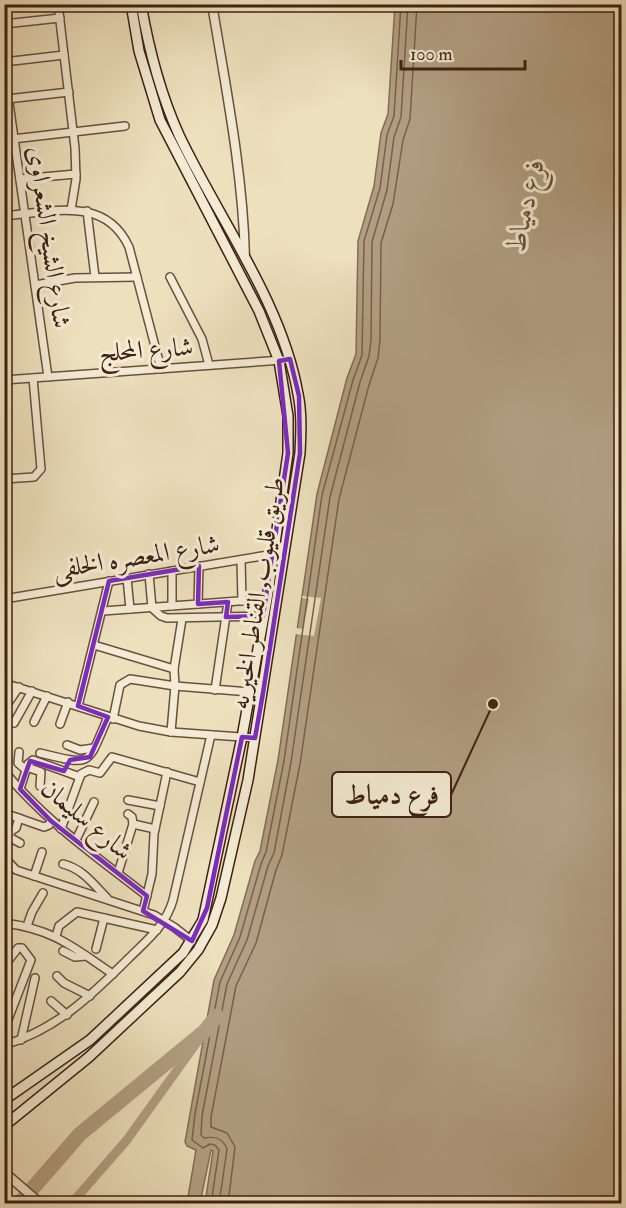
<svg xmlns="http://www.w3.org/2000/svg" width="626" height="1208" font-family="'IM FELL Double Pica',Amiri,serif">
<rect width="100%" height="100%" fill="#ede0bd"/>
<filter id="stains"><feTurbulence type="fractalNoise" baseFrequency=".00333" numOctaves="4"/><feColorMatrix values="0 0 0 0 .2 0 0 0 0 .09 0 0 0 0 .02 0 0 0 .5 -.17"/></filter>
<radialGradient id="worn" r=".72"><stop offset=".6" stop-color="#630" stop-opacity="0"/><stop offset="1" stop-color="#630" stop-opacity=".3"/></radialGradient>
<polygon fill="#b29f83" stroke="#846c56" stroke-width="1.5" points="395,5 621,5 621,1203 205,1203 213,1151 211,1150 200,1203 187,1203 196,1150 187,1146 185,1142 214,980 234,935 255,861 260,851 278,760 317,494 347,378 356,354 358,241 374,186 381,133 388,114"/>
<polygon fill="#ede0bd" points="302,596 321,598 314,636 295,634 296,628 303,629 309,599 302,598"/>
<g fill="none" stroke-linecap="round" stroke-linejoin="round">
<g stroke="#78604a" stroke-width="1.5">
<polyline points="211,1204 219,1150 215,1145 210,1144 203,1148 192,1140 195,1114 220,982 240,937 261,864 266,852 284,761 322,495 353,380 362,355 364,241 380,188 387,135 394,116 401,4"/>
<path d="M219,1204l8,-55c-4,-11 -12,-13 -23,-11l-3,-3 1,-19 25,-132 20,-44 21,-74 6,-13 17,-91 39,-265 30,-115 9,-26 2,-16 1,-98 15,-52 7,-53 7,-20 7,-113"/>
<polyline points="228,1204 235,1147 227,1133 211,1127 211,1117 236,986 256,943 276,870 282,855 300,764 339,499 369,385 378,358 380,340 381,243 393,204 403,140 410,119 417,4"/>
</g>
<polyline stroke="#b29f83" stroke-width="9" points="71,1204 126,1141 205,1031"/>
<polyline stroke="#b29f83" stroke-width="15" points="19,1204 80,1134 205,1031 217,1016"/>
<defs>
<g id="minor">
<polyline points="58,4 75,148 76,179 71,210"/>
<polyline points="4,24 60,18"/>
<polyline points="4,62 64,55"/>
<polyline points="4,68 48,377"/>
<polyline points="7,99 69,92"/>
<polyline points="4,140 125,126"/>
<polyline points="20,179 76,174"/>
<polyline points="87,211 95,277"/>
<path d="M4,216c47,-4 101,-21 125,31l32,122"/>
<polyline points="170,277 202,339 209,365"/>
<polyline points="35,285 75,278 137,277"/>
<polyline points="4,380 283,360"/>
<polyline points="4,479 34,477 41,469 33,378"/>
<polyline points="241,560 242,601"/>
<polyline points="172,571 172,606"/>
<polyline points="149,574 152,608 161,616 167,618 263,616"/>
<polyline points="127,578 130,609"/>
<polyline points="4,599 274,554"/>
<polyline points="198,604 199,566"/>
<polyline points="103,611 267,599"/>
<polyline points="94,645 174,669"/>
<polyline points="4,683 139,726 171,732 255,738"/>
<polyline points="215,690 228,602"/>
<polyline points="78,706 109,581"/>
<polyline points="4,709 19,687"/>
<polyline points="113,719 120,685 130,679 175,686 250,692"/>
<polyline points="34,722 47,696"/>
<polyline points="14,723 32,691"/>
<polyline points="60,724 68,702"/>
<polyline points="171,732 175,686 174,669 182,619"/>
<polyline points="67,745 80,750 94,748"/>
<polyline points="19,752 18,763 26,770"/>
<path d="M40,753c53,13 47,13 68,-36"/>
<polyline points="27,767 41,772 40,786"/>
<path d="M4,771c41,50 93,86 143,125"/>
<polyline points="20,789 28,764 33,760 80,777"/>
<polyline points="128,800 160,806"/>
<polyline points="4,813 44,827 49,825 51,821"/>
<polyline points="133,824 155,829"/>
<polyline points="61,829 81,774 89,770 100,773 112,757 200,782"/>
<polyline points="4,837 9,837 11,831 16,828 19,818"/>
<polyline points="9,837 20,843"/>
<polyline points="76,840 94,802"/>
<polyline points="4,857 16,870 154,915 174,927 192,941"/>
<path d="M63,864c20,5 30,20 44,34"/>
<polyline points="118,873 133,824 132,817 128,814"/>
<polyline points="34,876 42,852"/>
<polyline points="143,911 152,874 154,834 167,772"/>
<path d="M4,923c50,6 70,25 109,51"/>
<polyline points="27,926 32,912 43,893"/>
<polyline points="56,936 59,926 77,912 157,930"/>
<polyline points="96,949 104,918"/>
<polyline points="63,951 75,957 86,956"/>
<polyline points="4,966 18,948 22,948 31,960 4,1030"/>
<polyline points="57,976 64,983 90,996"/>
<polyline points="51,1001 67,1015"/>
<polyline points="21,1040 35,978"/>
<path d="M4,1045c52,-15 88,-50 125,-87 18,-18 37,-33 44,-58l38,-165"/>
<polyline points="4,1089 10,1096"/>
</g>
<g id="tertiary">
<path d="M212,4c14,85 31,169 33,254"/>
<polyline points="4,1172 41,1204"/>
</g>
<g id="secondary">
<polyline points="4,1100 90,1040 183,953 203,920 242,737 267,599 288,453 288,416 279,361 259,311 160,120 139,51 131,4"/>
<path d="M4,1126l85,-69 91,-85 18,-22 14,-25 9,-27 27,-118 52,-327c1,-20 2,-40 -2,-59 -16,-92 -80,-176 -119,-259 -19,-42 -30,-85 -38,-131"/>
</g>
</defs>
<use href="#minor" stroke="#6a503d" stroke-width="10"/>
<use href="#tertiary" stroke="#6a503d" stroke-width="11"/>
<use href="#secondary" stroke="#3e2012" stroke-width="12"/>
<use href="#minor" stroke="#f3ebd4" stroke-width="7"/>
<use href="#tertiary" stroke="#f3ebd4" stroke-width="8"/>
<use href="#secondary" stroke="#f3ebd4" stroke-width="9"/>
</g>
<path fill="none" stroke="#7b2cbf" stroke-width="4.5" stroke-linejoin="round" d="M290,359l9,37 1,57 -37,240 -8,45 -13,-1 -35,171 -15,33 -49,-30 4,-15 -96,-75 -31,-32 10,-28 34,10 6,-11 20,-3 18,-40 -30,-11 31,-125 90,-15 -1,38 30,-2 -2,15 37,-1 25,-163 -9,-92z"/>
<g text-anchor="middle" stroke-width="6" stroke-linejoin="round" paint-order="stroke">
<g font-size="26" fill="#3e2012" stroke="#f3ebd4">
<text transform="translate(50 237) rotate(82)" y="9">شارع الشيخ الشعراوى</text>
<text transform="translate(146 349) rotate(-4)" y="9">شارع المحلج</text>
<text transform="translate(136 556) rotate(-9)" y="9">شارع المعصره الخلفى</text>
<text transform="translate(257 593) rotate(-81)" y="9">طريق قليوب, القناطر الخيريه</text>
<text transform="translate(87 819) rotate(40)" y="9">شارع سليمان</text>
</g>
<g font-size="27" font-style="italic" fill="#674c3a" stroke="#f3ebd4">
<text transform="translate(525 205) rotate(-77)" y="9">فرع دمياط</text>
</g>
</g>
<path fill="none" stroke="#3e2012" stroke-width="2" d="M493 704L451 795"/>
<circle fill="#3e2012" stroke="#f3ebd4" stroke-width="2" cx="493" cy="704" r="6"/>
<rect fill="#f3ebd4" stroke="#3e2012" stroke-width="2" x="332" y="772" width="119" height="45" rx="6"/>
<g font-size="27" text-anchor="middle" font-weight="bold" fill="#3e2012">
<text x="392" y="804">فرع دمياط</text>
</g>
<rect width="626" height="1208" fill="none" stroke="#ede0bd" stroke-width="24"/>
<rect x="6" y="6" width="614" height="1196" fill="none" stroke="#3e2012" stroke-width="3"/>
<rect x="12" y="12" width="602" height="1184" fill="none" stroke="#3e2012" stroke-width="1.5"/>
<path d="M401 60v9h124v-9" fill="none" stroke="#3e2012" stroke-width="3"/>
<text x="410" y="60" font-size="18" fill="#3e2012" stroke="#f3ebd4" stroke-width="4.5" paint-order="stroke">100 m</text>
<rect width="100%" height="100%" filter="url(#stains)"/>
<rect width="100%" height="100%" fill="url(#worn)"/>
</svg>
